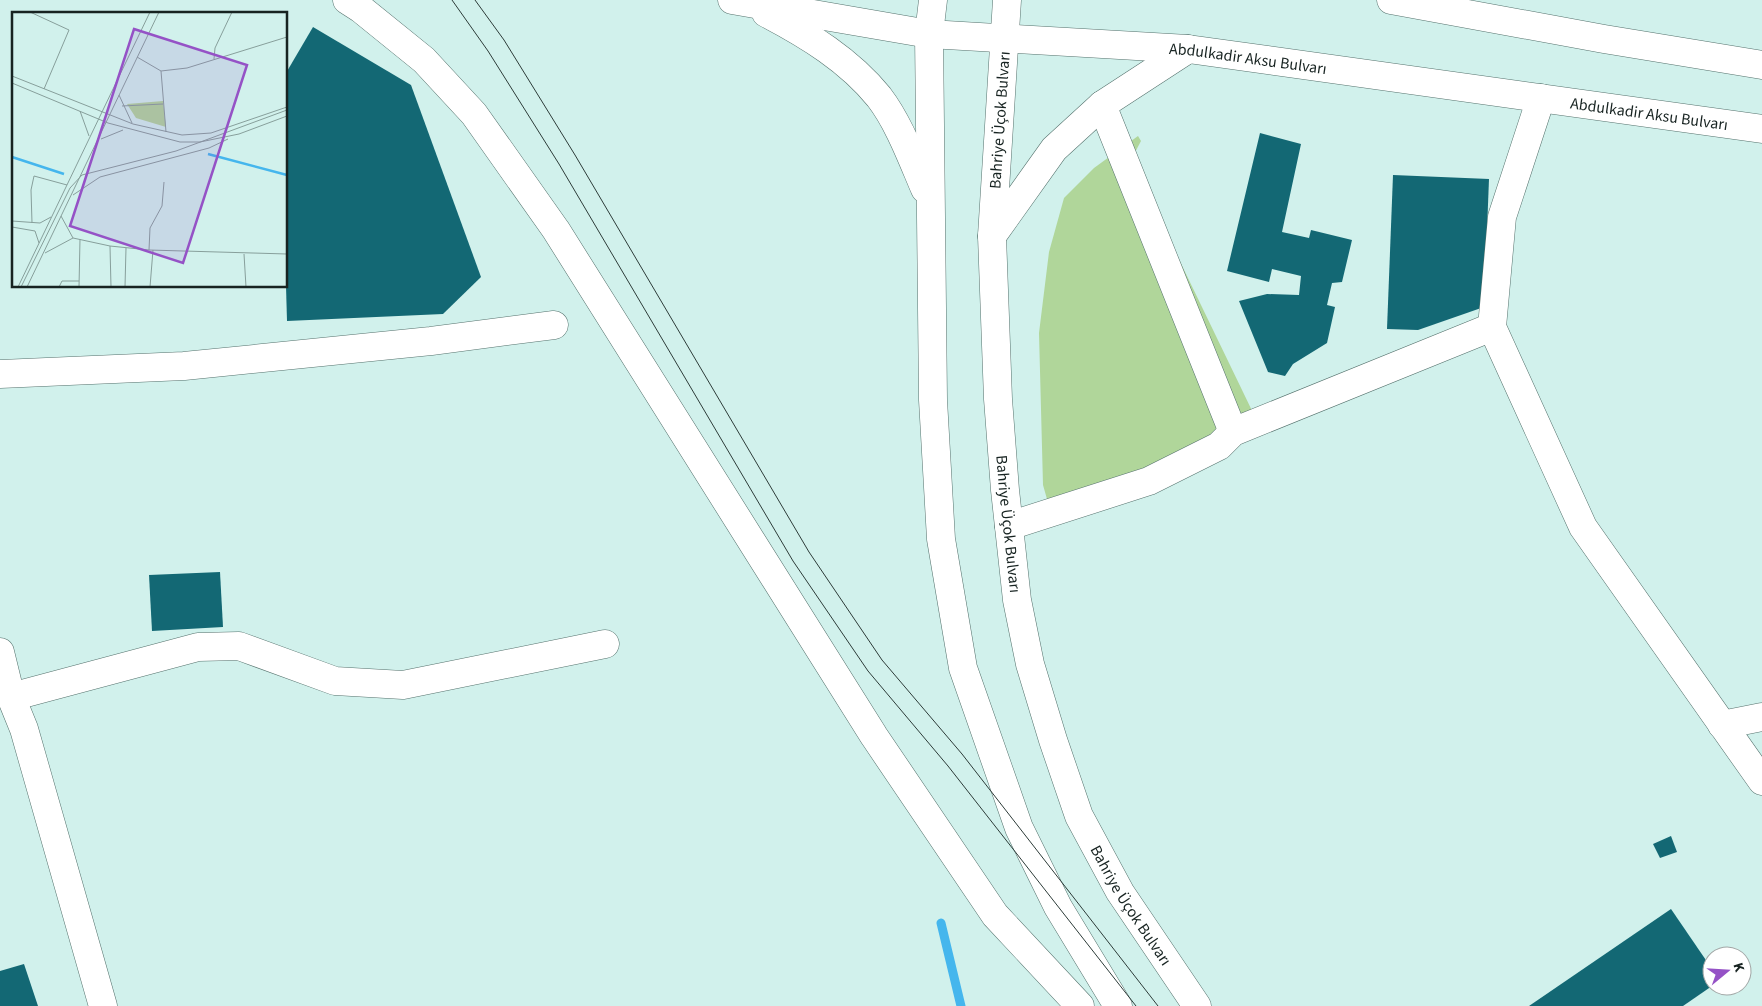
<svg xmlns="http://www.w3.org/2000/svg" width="1762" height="1006" font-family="'Source Sans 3',sans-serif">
<rect width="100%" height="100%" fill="#d1f1ec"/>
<polygon fill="#b0d69a" points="1138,136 1141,141 1131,160 1257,421 1051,513 1043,485 1039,333 1049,252 1064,198 1094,168"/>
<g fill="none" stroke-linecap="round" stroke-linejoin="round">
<polyline stroke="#45b6ed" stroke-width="9" points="941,923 961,1006"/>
</g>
<g fill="#136874">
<polygon points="313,27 411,85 481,277 443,314 287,321 286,286 286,73"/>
<polygon points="1260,133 1301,144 1282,232 1309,238 1311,230 1352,240 1342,282 1332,283 1327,305 1335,307 1327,343 1293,364 1285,376 1268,372 1239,301 1267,294 1299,295 1301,276 1272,269 1269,282 1227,271"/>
<polygon points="1393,175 1489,179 1484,307 1418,330 1387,329"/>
<polygon points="220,572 223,627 152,631 149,575"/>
<polygon points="1671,836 1677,852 1660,858 1653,844"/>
<polygon points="1671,909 1712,969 1712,986 1683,1006 1529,1006"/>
<polygon points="24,964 38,1006 0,1006 0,971"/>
</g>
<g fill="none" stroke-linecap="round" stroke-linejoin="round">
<defs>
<g id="minor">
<polyline points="1541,98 1502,217 1492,327 1583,527 1762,781"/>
<polyline points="1102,105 1233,432"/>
<polyline points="0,374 184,366 431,341 554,325"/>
<polyline points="1009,526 1149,481 1219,446 1233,432 1492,327"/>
<polyline points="0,652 11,697 24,729 103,1006"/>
<polyline points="11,697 198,647 239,646 335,681 403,685 605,644"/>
<polyline points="1722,725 1762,717"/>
</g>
<g id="major">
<polyline points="347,0 361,9 424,60 474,114 556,230 874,736 995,915 1080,1006"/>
<path id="s1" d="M732,0l197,34 259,15 574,80"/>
<polyline points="933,0 929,34 933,400 941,539 963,668 1019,828 1058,907 1118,1006"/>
<path id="s2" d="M1007,0l-15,236 6,163 7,91 12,110 13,64 23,76 26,76 41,76 77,114"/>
<polyline points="1391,0 1604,39 1762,65"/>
<path d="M766,13c42,22 83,47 113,84 20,26 33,62 46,92"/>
<polyline points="992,236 1054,149 1102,105 1188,49"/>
</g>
</defs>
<use href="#minor" stroke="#55726d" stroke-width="29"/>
<use href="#major" stroke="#55726d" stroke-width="29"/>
<use href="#minor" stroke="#fff" stroke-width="28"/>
<use href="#major" stroke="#fff" stroke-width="28"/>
<g stroke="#2d3c39" stroke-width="1">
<polyline points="452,0 488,51 559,164 793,561 868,671 948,766 1136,1006"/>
<polyline points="475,0 504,40 575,155 809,552 882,660 962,754 1158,1006"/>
</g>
</g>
<g text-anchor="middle" stroke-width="5" stroke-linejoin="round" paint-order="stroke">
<g font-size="16" fill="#172321" stroke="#fff">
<text dy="6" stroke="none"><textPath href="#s1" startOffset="520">Abdulkadir Aksu Bulvarı</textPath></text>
<text dy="6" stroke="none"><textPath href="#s1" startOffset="925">Abdulkadir Aksu Bulvarı</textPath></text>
<text transform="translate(999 120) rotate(-86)" y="6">Bahriye Üçok Bulvarı</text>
<text dy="6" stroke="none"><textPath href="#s2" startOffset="525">Bahriye Üçok Bulvarı</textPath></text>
<text dy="6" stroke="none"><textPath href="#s2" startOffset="930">Bahriye Üçok Bulvarı</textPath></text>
</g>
</g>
<g transform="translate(12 12)">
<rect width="275" height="275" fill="#d1f1ec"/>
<path d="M151,89l3,26 -30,-9 -9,-14z" fill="#b0d69a"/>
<path fill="none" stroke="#45b6ed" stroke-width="2.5" d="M196,142l79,21M0,145l52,17"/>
<path fill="none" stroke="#879f9b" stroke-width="1" d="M18,0l39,18 -25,59M125,45l24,14 26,-3 100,-31M202,47l1,-11 17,-36M149,59l5,61M0,64l121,48 49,11 29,-2 76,-26M0,71l96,40 72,19h20l39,-8 48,-18M107,83l13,28M110,94l41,-2M68,99l9,25M89,127l22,-9M61,183l27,-18 109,-29 19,-9M49,204l12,22 37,8 39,4 138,4M0,209l28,2 11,-6M20,211l-1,-33 3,-14 33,9M0,215l23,4 4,12M98,234l1,41M137,238l1,-22 12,-22 2,-24M33,241l28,-15M232,242l2,33M6,275l132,-275M9,275l49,-99 12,-13 94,-24 111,-41M15,275l132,-275M47,275l3,-6h17M67,275l1,-48M113,275l1,-39M138,275l3,-37"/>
<path fill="#9552c6" fill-opacity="0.15" stroke="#9552c6" stroke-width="2.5" d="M122,17l113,36 -64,198 -113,-37z"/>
<rect width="275" height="275" fill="none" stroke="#172321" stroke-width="2.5"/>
</g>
<g transform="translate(1727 971) rotate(72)"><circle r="24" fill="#ffffff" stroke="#a2a7a6"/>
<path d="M0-4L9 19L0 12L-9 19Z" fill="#9552c6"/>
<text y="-8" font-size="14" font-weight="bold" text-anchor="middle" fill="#172321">K</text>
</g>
</svg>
